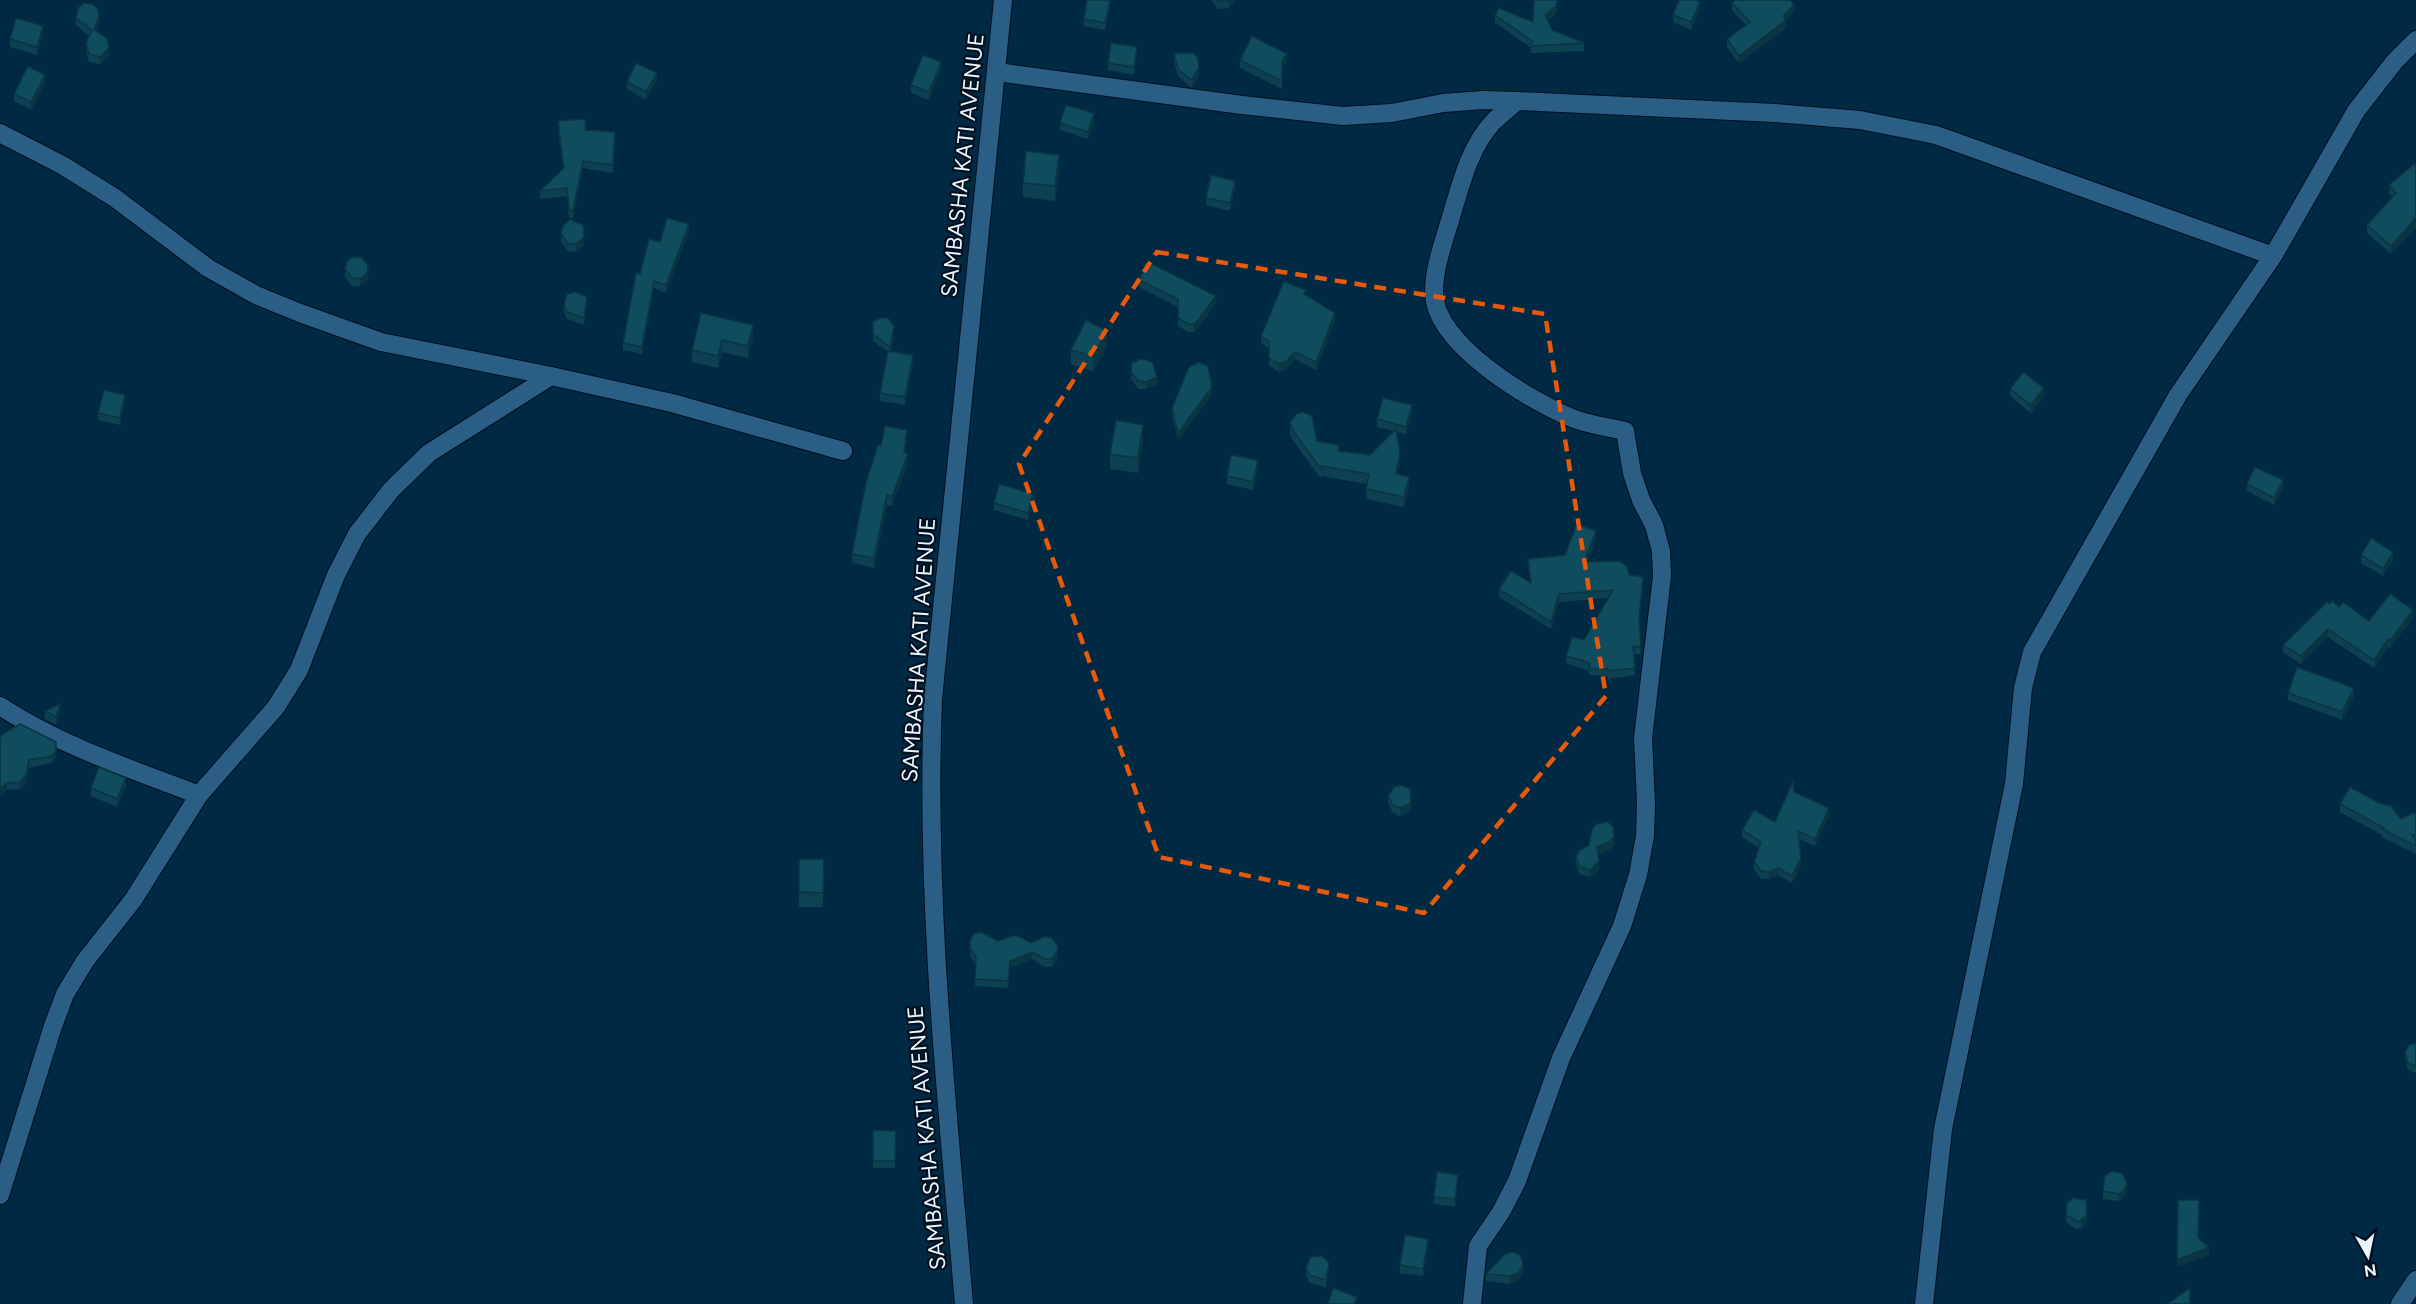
<svg xmlns="http://www.w3.org/2000/svg" width="2416" height="1304" font-family="Figtree,sans-serif">
<rect width="100%" height="100%" fill="#002943"/>
<g fill="none" stroke-linecap="round" stroke-linejoin="round">
<defs>
<g id="minor">
<polyline points="997,72 1242,105 1343,116 1392,113 1443,103 1484,100 1517,101"/>
<polyline points="0,133 62,165 115,198 208,268 256,295 300,313 381,342 551,376 672,403 843,451"/>
<path d="M0,706c61,40 131,63 199,89"/>
<polyline points="0,1195 53,1026 65,994 85,961 133,900 199,795 276,707 299,670 336,575 357,534 391,490 429,453 551,376"/>
<path d="M964,1304c-17,-202 -39,-403 -31,-605l70,-699"/>
<path d="M1472,1304l6,-58 23,-34 16,-31 44,-123 61,-132 16,-51 7,-39 1,-33 -3,-65 19,-162 -1,-25 -7,-26 -13,-25 -9,-27 -7,-42c-17,-4 -36,-6 -53,-13 -42,-17 -139,-75 -138,-126 0,-25 10,-51 17,-75 10,-33 18,-69 42,-95 7,-7 16,-14 24,-21l258,12 85,7 76,15 337,121"/>
<polyline points="1924,1304 1943,1129 2014,784 2023,688 2032,652 2178,395 2273,256 2356,111 2395,61 2416,40"/>
<polyline points="2400,1304 2416,1280"/>
</g>
</defs>
<use href="#minor" stroke="#001022" stroke-width="20"/>
<use href="#minor" stroke="#2b5e84" stroke-width="18"/>
</g>
<g fill="#0d4151">
<polygon points="1211,0 1235,0 1229,8 1218,9"/>
<polygon points="1732,3 1794,12 1786,21 1786,28 1739,63 1727,47 1727,39 1746,25 1732,10"/>
<polygon points="1110,7 1105,30 1084,26 1084,19"/>
<polygon points="1557,8 1556,14 1548,20 1552,30 1584,43 1584,51 1531,53 1531,48 1495,22 1495,15 1533,22"/>
<polygon points="1700,9 1691,30 1673,22 1673,15"/>
<polygon points="76,18 99,23 96,32 109,56 100,64 89,62 86,50 86,43 89,36 76,25"/>
<polygon points="43,33 37,55 10,47 10,39"/>
<polygon points="1174,53 1199,76 1192,87 1190,87 1178,76 1174,61"/>
<polygon points="1137,54 1134,75 1108,70 1108,63"/>
<polygon points="1240,60 1287,62 1282,68 1282,89 1240,68"/>
<polygon points="941,69 929,100 911,93 911,85"/>
<polygon points="657,80 646,100 627,89 627,82"/>
<polygon points="45,82 31,110 14,101 14,94"/>
<polygon points="558,121 586,130 615,132 613,173 583,168 573,218 569,218 567,196 540,199 540,191 563,169 558,129"/>
<polygon points="1094,121 1088,139 1060,130 1060,123"/>
<polygon points="2416,166 2416,227 2391,254 2367,233 2367,225 2392,197 2389,193 2389,185"/>
<polygon points="1059,169 1055,201 1023,197 1023,183"/>
<polygon points="1235,188 1230,211 1206,205 1206,198"/>
<polygon points="689,231 666,293 654,288 642,354 623,350 623,343 660,242"/>
<polygon points="561,234 584,238 584,245 576,252 568,251 561,242"/>
<polygon points="345,269 368,272 368,279 360,286 352,286 345,277"/>
<polygon points="1139,280 1216,303 1198,328 1194,332 1188,332 1178,326 1178,307 1139,287"/>
<polygon points="1306,295 1335,321 1316,370 1295,359 1286,370 1279,372 1269,365 1269,348 1261,343 1261,336"/>
<polygon points="587,304 584,325 567,319 564,312 564,305"/>
<polygon points="873,322 894,334 891,352 913,363 905,405 880,401 880,393 888,352 873,341"/>
<polygon points="753,325 753,337 748,358 722,352 718,368 692,362 692,350"/>
<polygon points="1107,346 1093,371 1071,364 1071,350"/>
<polygon points="1132,363 1157,385 1146,389 1138,389 1131,379"/>
<polygon points="2010,389 2044,396 2031,413 2010,396"/>
<polygon points="1212,394 1178,440 1172,415 1172,408"/>
<polygon points="125,402 120,425 98,420 98,413"/>
<polygon points="1412,413 1406,434 1396,432 1400,464 1398,474 1409,487 1404,507 1366,499 1367,484 1321,476 1321,479 1292,439 1290,433 1290,423 1317,441 1339,451 1370,455 1394,431 1377,427 1377,419"/>
<polygon points="907,439 905,453 908,463 892,506 887,505 874,568 852,563 852,554 881,446"/>
<polygon points="1143,440 1138,473 1110,469 1110,454"/>
<polygon points="1258,468 1253,490 1227,484 1227,476"/>
<polygon points="2247,484 2283,488 2274,505 2247,491"/>
<polygon points="1033,501 1028,520 994,510 994,503"/>
<polygon points="1596,539 1587,562 1630,575 1643,584 1639,625 1641,654 1634,654 1635,675 1608,679 1608,676 1589,675 1589,671 1566,663 1566,656 1584,640 1609,598 1559,602 1551,629 1499,597 1499,589 1530,582 1528,559 1565,555"/>
<polygon points="2361,555 2393,559 2383,576 2361,563"/>
<polygon points="2330,604 2339,607 2369,621 2413,618 2390,648 2388,647 2374,668 2328,637 2301,664 2283,652 2283,645"/>
<polygon points="2288,693 2354,696 2342,720 2288,700"/>
<polygon points="45,711 60,711 56,725 45,719"/>
<polygon points="0,737 56,742 56,758 52,763 29,768 26,783 20,789 7,790 0,797"/>
<polygon points="126,786 117,807 91,796 91,788"/>
<polygon points="1794,792 1829,816 1815,846 1799,839 1801,866 1792,883 1778,875 1769,879 1761,879 1754,869 1754,862 1759,848 1742,837 1742,830 1775,822"/>
<polygon points="1388,796 1411,811 1400,816 1393,813 1388,803"/>
<polygon points="2340,804 2401,819 2416,813 2416,854 2382,837 2382,835 2340,812"/>
<polygon points="1614,845 1609,850 1598,854 1599,869 1590,877 1579,874 1576,863 1576,856"/>
<polygon points="799,859 824,859 823,907 799,907"/>
<polygon points="970,941 998,941 1031,943 1058,953 1057,960 1052,967 1045,967 1032,959 1010,968 1008,988 975,986 975,963 970,956"/>
<polygon points="2416,1043 2416,1073 2408,1070 2405,1059 2405,1052"/>
<polygon points="873,1130 896,1131 895,1168 873,1168"/>
<polygon points="1458,1182 1455,1207 1434,1204 1434,1197"/>
<polygon points="2103,1191 2127,1191 2124,1197 2119,1201 2103,1199"/>
<polygon points="2067,1203 2087,1222 2081,1228 2076,1229 2066,1222"/>
<polygon points="1428,1247 1423,1276 1400,1273 1400,1265"/>
<polygon points="1306,1268 1329,1271 1326,1288 1309,1282 1306,1275"/>
<polygon points="1523,1271 1518,1280 1510,1284 1486,1281 1486,1274"/>
</g>
<g fill="#0a3542">
<polygon points="1110,0 1110,7 1105,30 1105,23"/>
<polygon points="1230,0 1235,0 1229,8 1229,1"/>
<polygon points="1557,1 1556,14 1545,22 1545,15"/>
<polygon points="1700,2 1700,9 1691,30 1691,22"/>
<polygon points="1794,5 1794,12 1786,21 1786,28 1739,63 1739,56"/>
<polygon points="99,15 99,23 94,38 94,30"/>
<polygon points="43,26 43,33 37,55 37,47"/>
<polygon points="1137,47 1137,54 1134,75 1134,67"/>
<polygon points="109,48 109,56 100,64 100,57"/>
<polygon points="1287,54 1287,62 1282,68 1282,61"/>
<polygon points="941,62 941,69 929,100 929,92"/>
<polygon points="1199,68 1199,76 1192,87 1192,79"/>
<polygon points="657,73 657,80 646,100 646,92"/>
<polygon points="45,75 45,82 31,110 31,102"/>
<polygon points="1094,113 1094,121 1088,139 1088,132"/>
<polygon points="1059,155 1059,169 1055,201 1055,186"/>
<polygon points="583,161 583,168 573,218 573,211"/>
<polygon points="1235,181 1235,188 1230,211 1230,203"/>
<polygon points="2416,218 2416,227 2391,254 2391,246"/>
<polygon points="689,224 689,231 666,293 666,285"/>
<polygon points="584,230 584,245 576,252 576,244"/>
<polygon points="368,265 368,279 360,286 360,279"/>
<polygon points="654,281 654,288 642,354 642,347"/>
<polygon points="1216,296 1216,303 1198,328 1194,332 1194,324"/>
<polygon points="1335,313 1335,321 1316,370 1316,362"/>
<polygon points="753,325 753,337 748,358 748,346"/>
<polygon points="894,326 894,334 890,354 890,347"/>
<polygon points="1107,331 1107,346 1093,371 1093,356"/>
<polygon points="722,340 722,352 718,368 718,356"/>
<polygon points="1295,352 1295,359 1286,370 1279,372 1279,364"/>
<polygon points="913,355 913,363 905,405 905,397"/>
<polygon points="1157,377 1157,385 1146,389 1146,382"/>
<polygon points="1212,387 1212,394 1178,440 1178,433"/>
<polygon points="2044,388 2044,396 2031,413 2031,405"/>
<polygon points="125,395 125,402 120,425 120,418"/>
<polygon points="1412,405 1412,413 1406,434 1406,427"/>
<polygon points="1143,425 1143,440 1138,473 1138,458"/>
<polygon points="907,430 907,439 904,462 904,452"/>
<polygon points="1400,453 1400,464 1396,484 1396,474"/>
<polygon points="908,454 908,463 892,506 892,497"/>
<polygon points="1258,460 1258,468 1253,490 1253,482"/>
<polygon points="1409,477 1409,487 1404,507 1404,497"/>
<polygon points="2283,480 2283,488 2274,505 2274,498"/>
<polygon points="1033,494 1033,501 1028,520 1028,513"/>
<polygon points="887,495 887,505 874,568 874,558"/>
<polygon points="1596,531 1596,539 1584,570 1584,562"/>
<polygon points="2393,552 2393,559 2383,576 2383,569"/>
<polygon points="1643,577 1643,584 1639,628 1639,621"/>
<polygon points="1559,594 1559,602 1551,629 1551,622"/>
<polygon points="2413,610 2413,618 2390,648 2390,641"/>
<polygon points="2328,629 2328,637 2301,664 2301,656"/>
<polygon points="2388,639 2388,647 2374,668 2374,660"/>
<polygon points="2354,688 2354,696 2342,720 2342,712"/>
<polygon points="60,704 60,711 56,725 56,717"/>
<polygon points="56,750 56,758 52,763 52,756"/>
<polygon points="29,760 29,768 26,783 20,789 20,782"/>
<polygon points="126,778 126,786 117,807 117,799"/>
<polygon points="7,783 7,790 0,797 0,789"/>
<polygon points="1411,803 1411,811 1400,816 1400,808"/>
<polygon points="1829,808 1829,816 1815,846 1815,839"/>
<polygon points="1614,837 1614,845 1609,850 1597,855 1597,847"/>
<polygon points="1801,858 1801,866 1792,883 1792,876"/>
<polygon points="1599,861 1599,869 1590,877 1590,870"/>
<polygon points="1778,868 1778,875 1769,879 1769,872"/>
<polygon points="1058,946 1057,960 1052,967 1052,959"/>
<polygon points="1032,952 1032,959 1010,968 1008,988 1010,961"/>
<polygon points="1458,1175 1458,1182 1455,1207 1455,1199"/>
<polygon points="2127,1184 2127,1191 2124,1197 2119,1201 2119,1194"/>
<polygon points="2087,1214 2087,1222 2081,1228 2081,1221"/>
<polygon points="1428,1239 1428,1247 1423,1276 1423,1269"/>
<polygon points="2209,1247 2209,1255 2177,1267 2177,1260"/>
<polygon points="1329,1263 1329,1271 1326,1288 1326,1280"/>
<polygon points="1523,1264 1523,1271 1518,1280 1510,1284 1510,1276"/>
</g>
<g fill="#0f4c5e" stroke="#0a3542" stroke-width="1.5">
<polygon points="1087,0 1110,0 1105,23 1084,19"/>
<polygon points="1217,0 1230,0 1218,2"/>
<polygon points="1534,0 1557,0 1556,6 1545,15 1552,30 1584,43 1531,46 1532,41 1495,15 1499,8 1533,22"/>
<polygon points="1679,0 1696,0 1700,2 1691,22 1673,15"/>
<polygon points="1735,0 1790,0 1794,5 1783,16 1786,20 1739,56 1727,39 1750,22 1732,3"/>
<polygon points="84,3 92,4 98,9 99,15 94,30 107,38 109,48 100,57 89,54 86,43 92,30 76,18 78,8"/>
<polygon points="16,18 43,26 37,47 10,39"/>
<polygon points="1252,36 1287,54 1282,61 1282,81 1240,60"/>
<polygon points="1111,43 1137,47 1134,67 1108,63"/>
<polygon points="1174,53 1193,53 1198,58 1199,68 1192,79 1190,79 1178,69"/>
<polygon points="923,55 941,62 929,92 911,85"/>
<polygon points="636,63 657,73 646,92 627,82"/>
<polygon points="28,66 45,75 31,102 14,94"/>
<polygon points="1066,105 1094,113 1088,132 1060,123"/>
<polygon points="585,119 586,130 615,132 613,165 583,161 573,211 569,210 567,188 540,191 564,168 558,121"/>
<polygon points="1026,151 1059,155 1055,186 1023,183"/>
<polygon points="2414,164 2416,166 2416,218 2391,246 2367,225 2396,193 2389,185"/>
<polygon points="1211,175 1235,181 1230,203 1206,198"/>
<polygon points="667,218 689,224 666,285 654,281 642,347 623,343 636,273 640,274 649,239 660,242"/>
<polygon points="570,219 583,225 584,230 584,237 576,244 568,244 561,234 563,226"/>
<polygon points="353,257 361,257 368,265 368,272 360,279 352,278 345,269 347,261"/>
<polygon points="1148,262 1216,296 1198,320 1194,324 1188,324 1178,318 1178,299 1139,280"/>
<polygon points="1284,281 1306,290 1304,294 1335,313 1316,362 1295,352 1286,362 1279,364 1269,358 1269,341 1261,336"/>
<polygon points="576,292 587,297 584,318 567,312 564,305 567,294"/>
<polygon points="701,313 753,325 748,346 722,340 718,356 692,350"/>
<polygon points="880,318 888,318 894,326 890,347 873,334 873,322"/>
<polygon points="1086,320 1107,331 1093,356 1071,350"/>
<polygon points="888,351 913,355 905,397 880,393"/>
<polygon points="1140,359 1147,360 1153,363 1157,377 1146,382 1138,381 1131,372 1132,363"/>
<polygon points="1199,362 1208,366 1212,387 1178,433 1172,408 1189,367"/>
<polygon points="2023,372 2044,388 2031,405 2010,389"/>
<polygon points="104,390 125,395 120,418 98,413"/>
<polygon points="1383,398 1412,405 1406,427 1377,419"/>
<polygon points="1303,412 1312,416 1317,441 1339,445 1338,451 1370,455 1396,429 1400,453 1396,474 1409,477 1404,497 1366,489 1369,474 1321,466 1321,469 1292,429 1290,423 1296,414"/>
<polygon points="1116,420 1143,425 1138,458 1110,454"/>
<polygon points="885,426 907,430 904,452 908,454 892,497 887,495 874,558 852,554 866,482 878,445 881,446"/>
<polygon points="1231,455 1258,460 1253,482 1227,476"/>
<polygon points="2255,467 2283,480 2274,498 2247,484"/>
<polygon points="999,484 1033,494 1028,513 994,503"/>
<polygon points="1577,524 1596,531 1584,562 1620,561 1626,566 1630,575 1643,577 1639,621 1641,646 1633,647 1635,668 1608,671 1608,669 1589,668 1590,663 1566,656 1572,637 1584,640 1613,590 1559,594 1551,622 1499,589 1511,571 1531,583 1528,559 1565,555"/>
<polygon points="2371,538 2393,552 2383,569 2361,555"/>
<polygon points="2390,594 2413,610 2390,641 2388,639 2374,660 2328,629 2301,656 2283,645 2327,602 2330,604 2332,601 2339,607 2343,602 2369,621"/>
<polygon points="2297,667 2354,688 2342,712 2288,693"/>
<polygon points="60,704 56,717 45,711"/>
<polygon points="20,724 56,742 56,750 52,756 29,760 26,775 20,782 7,783 0,789 0,737 6,732"/>
<polygon points="99,767 126,778 117,799 91,788"/>
<polygon points="1793,781 1794,792 1829,808 1815,839 1798,831 1801,858 1792,876 1778,868 1769,872 1761,871 1754,862 1761,842 1742,830 1754,810 1775,822"/>
<polygon points="1401,785 1410,789 1411,803 1400,808 1393,805 1388,796 1394,787"/>
<polygon points="2350,787 2379,803 2391,806 2401,819 2412,813 2416,813 2416,835 2412,835 2416,841 2416,846 2382,829 2384,828 2340,804"/>
<polygon points="1608,822 1613,827 1614,837 1609,842 1597,847 1599,861 1590,870 1579,867 1576,856 1580,850 1589,845 1592,830 1596,824"/>
<polygon points="799,859 824,859 823,893 799,892"/>
<polygon points="981,932 998,941 1016,935 1031,943 1043,937 1051,937 1058,946 1057,952 1052,959 1045,959 1032,952 1010,961 1008,981 975,979 976,956 970,949 970,941 974,934"/>
<polygon points="2416,1043 2416,1066 2408,1063 2405,1052 2409,1045"/>
<polygon points="873,1130 896,1131 895,1161 873,1161"/>
<polygon points="2112,1171 2123,1174 2127,1184 2124,1190 2119,1194 2103,1191 2105,1176"/>
<polygon points="1437,1172 1458,1175 1455,1199 1434,1197"/>
<polygon points="2073,1198 2086,1200 2087,1214 2081,1221 2076,1221 2066,1215 2067,1203"/>
<polygon points="2178,1200 2199,1200 2198,1238 2209,1247 2177,1260"/>
<polygon points="1405,1235 1428,1239 1423,1269 1400,1265"/>
<polygon points="1512,1252 1520,1255 1523,1264 1518,1273 1510,1276 1486,1274 1505,1254"/>
<polygon points="1322,1256 1329,1263 1326,1280 1309,1275 1306,1268 1310,1257"/>
<polygon points="1333,1288 1357,1297 1354,1304 1328,1304"/>
<polygon points="2190,1288 2190,1304 2167,1304"/>
</g>
<path fill="none" stroke="#e8590c" stroke-width="4.5" stroke-dasharray="12 8" stroke-linejoin="round" d="M1157,252l388,62 61,382 -182,217 -265,-56 -140,-393z"/>
<g text-anchor="middle" stroke-width="4.5" stroke-linejoin="round" paint-order="stroke">
<g font-size="22" fill="#ebf5fe" stroke="#00101f">
<text transform="translate(962 165) rotate(-84)" y="8">SAMBASHA KATI AVENUE</text>
<text transform="translate(918 650) rotate(-86)" y="8">SAMBASHA KATI AVENUE</text>
<text transform="translate(926 1138) rotate(-95)" y="8">SAMBASHA KATI AVENUE</text>
</g>
</g>
<g transform="translate(2368 1256) rotate(171)" stroke="#00101f" stroke-width="4.5" paint-order="stroke">
<path d="M0-4.5L10 22L0 15L-10 22Z" fill="#ebf5fe"/>
<text y="-9" font-size="16" font-weight="bold" text-anchor="middle" fill="#ebf5fe">N</text>
</g>
</svg>
